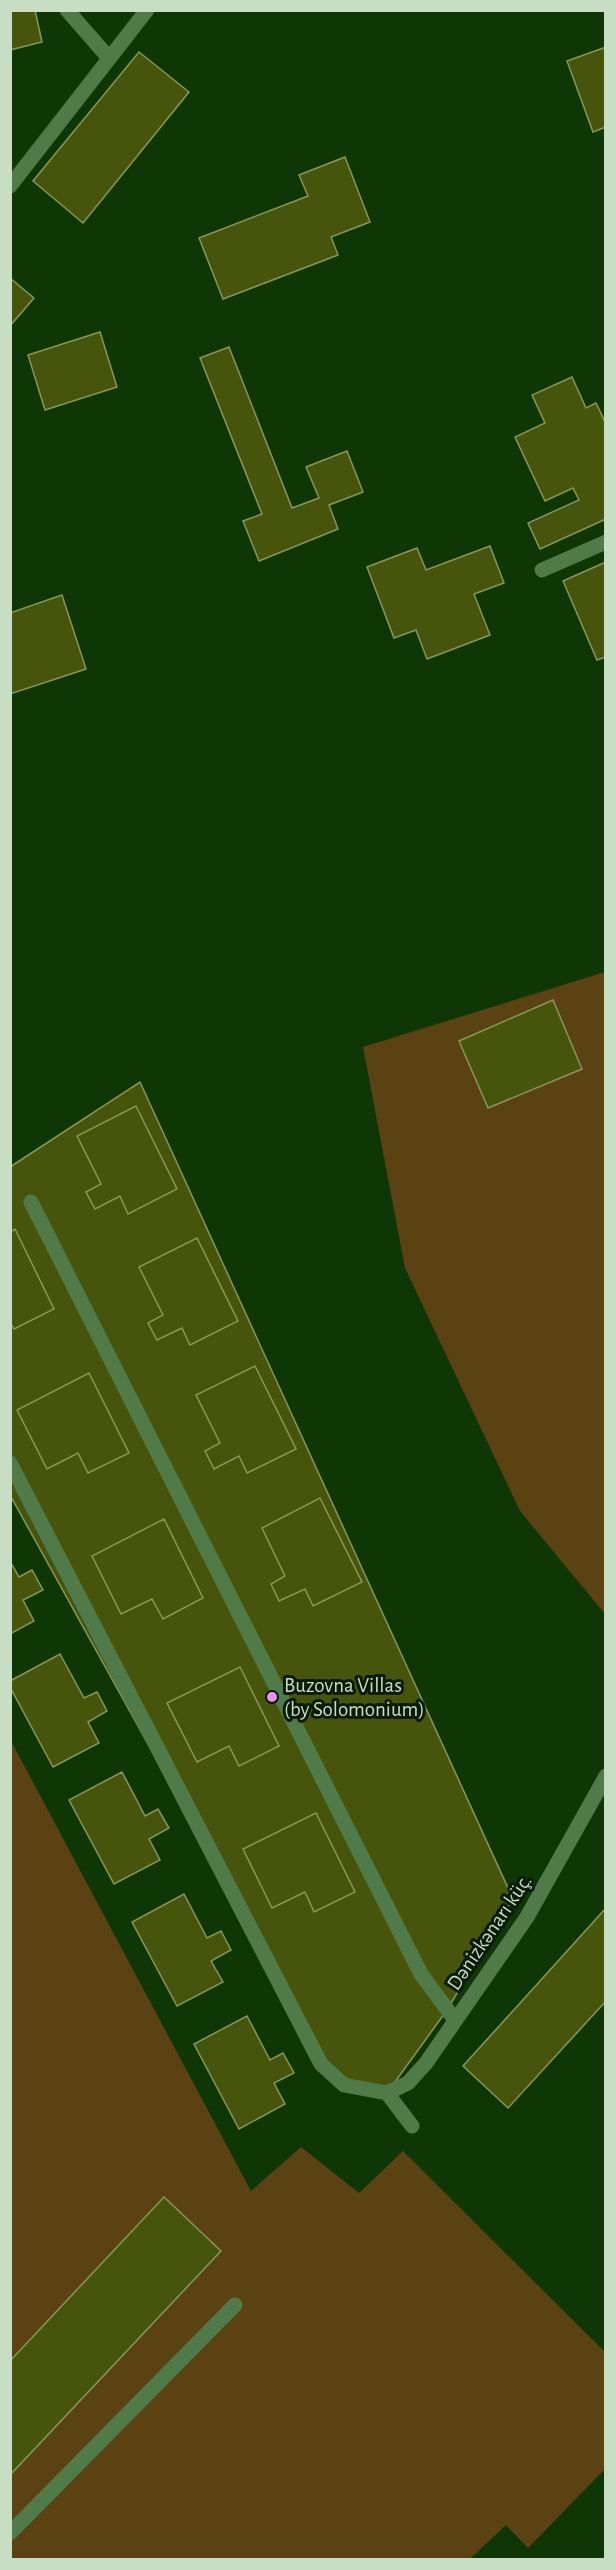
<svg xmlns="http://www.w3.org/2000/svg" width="616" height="2570" font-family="'Alegreya Sans',sans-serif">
<rect width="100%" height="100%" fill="#0e3705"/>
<g fill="#5b4213">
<polygon points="605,972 605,1614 520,1511 405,1268 363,1047"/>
<polygon points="10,1739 251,2191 301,2147 359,2193 403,2151 605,2352 605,2469 528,2548 506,2525 470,2559 11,2559"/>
</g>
<g fill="#47550c" stroke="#889758" stroke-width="1.5">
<polygon points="10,10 35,10 42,42 10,50"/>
<polygon points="606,47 606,127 593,132 567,61"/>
<polygon points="139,52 189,92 83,223 33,181"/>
<polygon points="345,157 370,222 331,237 338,255 223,299 199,238 308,196 299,175"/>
<polygon points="10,278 34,298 10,326"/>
<polygon points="100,332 117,387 45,410 28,355"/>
<polygon points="229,347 292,508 319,498 306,467 347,451 363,492 329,505 338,529 259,561 243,521 262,514 200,358"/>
<polygon points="572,377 586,408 596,403 606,424 606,519 540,549 528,523 579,500 573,488 545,501 515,437 545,423 532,395"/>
<polygon points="490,546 504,583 474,594 490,635 427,659 416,630 394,638 367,567 417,548 426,570"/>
<polygon points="606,562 606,657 597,660 563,581"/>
<polygon points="62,595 86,669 10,694 10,613"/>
<polygon points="553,1000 582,1069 488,1108 459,1041"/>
<polygon points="140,1082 513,1899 447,2010 387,2093 332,2076 10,1495 10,1167"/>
<polygon points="136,1106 177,1189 128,1214 120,1196 95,1209 86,1192 101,1184 77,1136"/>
<polygon points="15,1229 54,1309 14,1329 10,1323 10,1232"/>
<polygon points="197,1238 238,1321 190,1345 182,1328 157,1340 148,1323 163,1315 139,1267"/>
<polygon points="255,1366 296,1449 247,1473 239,1456 214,1469 205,1451 220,1443 196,1395"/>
<polygon points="89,1373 129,1453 88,1473 78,1453 47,1469 17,1410"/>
<polygon points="320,1498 362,1582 313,1606 305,1589 279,1601 271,1584 285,1576 262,1528"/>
<polygon points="164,1519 203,1598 163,1619 152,1599 121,1614 92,1556"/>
<polygon points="10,1561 19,1577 32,1570 43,1590 23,1600 34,1621 10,1634"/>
<polygon points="60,1654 84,1698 97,1692 107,1711 88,1722 99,1743 53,1767 10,1687 10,1681"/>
<polygon points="240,1667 279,1746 239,1766 229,1746 197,1762 167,1703"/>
<polygon points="122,1772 145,1816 158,1809 169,1828 149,1839 160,1860 114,1884 69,1800"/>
<polygon points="316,1813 355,1892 314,1912 305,1892 272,1908 243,1849"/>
<polygon points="184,1894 207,1938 221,1931 231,1950 211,1961 223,1982 177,2006 132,1922"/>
<polygon points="606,1908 606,2001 508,2108 463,2066"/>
<polygon points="247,2016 270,2060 283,2053 294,2073 274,2083 285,2104 239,2129 194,2044"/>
<polygon points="164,2197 221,2251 10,2475 10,2361"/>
</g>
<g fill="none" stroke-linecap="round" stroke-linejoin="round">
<g stroke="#507a47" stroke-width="15">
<polyline points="31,1202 421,1974 455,2020"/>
<polyline points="10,1463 321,2064 344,2085 387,2093 412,2126"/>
<polyline points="10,2533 235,2305"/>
</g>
<g stroke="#507a47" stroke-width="15">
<polyline points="67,10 109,58"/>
<polyline points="10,186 147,10"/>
<polyline points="542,570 606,542"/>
<polyline points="387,2093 408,2083 426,2063 527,1917 606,1776"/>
</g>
</g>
<circle fill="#ea8dfd" stroke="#091a06" stroke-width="2" cx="272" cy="1697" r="6"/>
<g text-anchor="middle" stroke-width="6" stroke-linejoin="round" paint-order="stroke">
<g font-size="21" fill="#c7dec3" stroke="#091a06" text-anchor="start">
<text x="284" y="1692">Buzovna Villas<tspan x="284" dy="24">(by Solomonium)</tspan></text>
</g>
<g font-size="21" fill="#c7dec3" stroke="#091a06">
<text transform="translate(489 1932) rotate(-56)" y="7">Dənizkənarı küç.</text>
</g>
</g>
<rect width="616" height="2570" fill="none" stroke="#c7dec3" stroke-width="24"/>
</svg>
